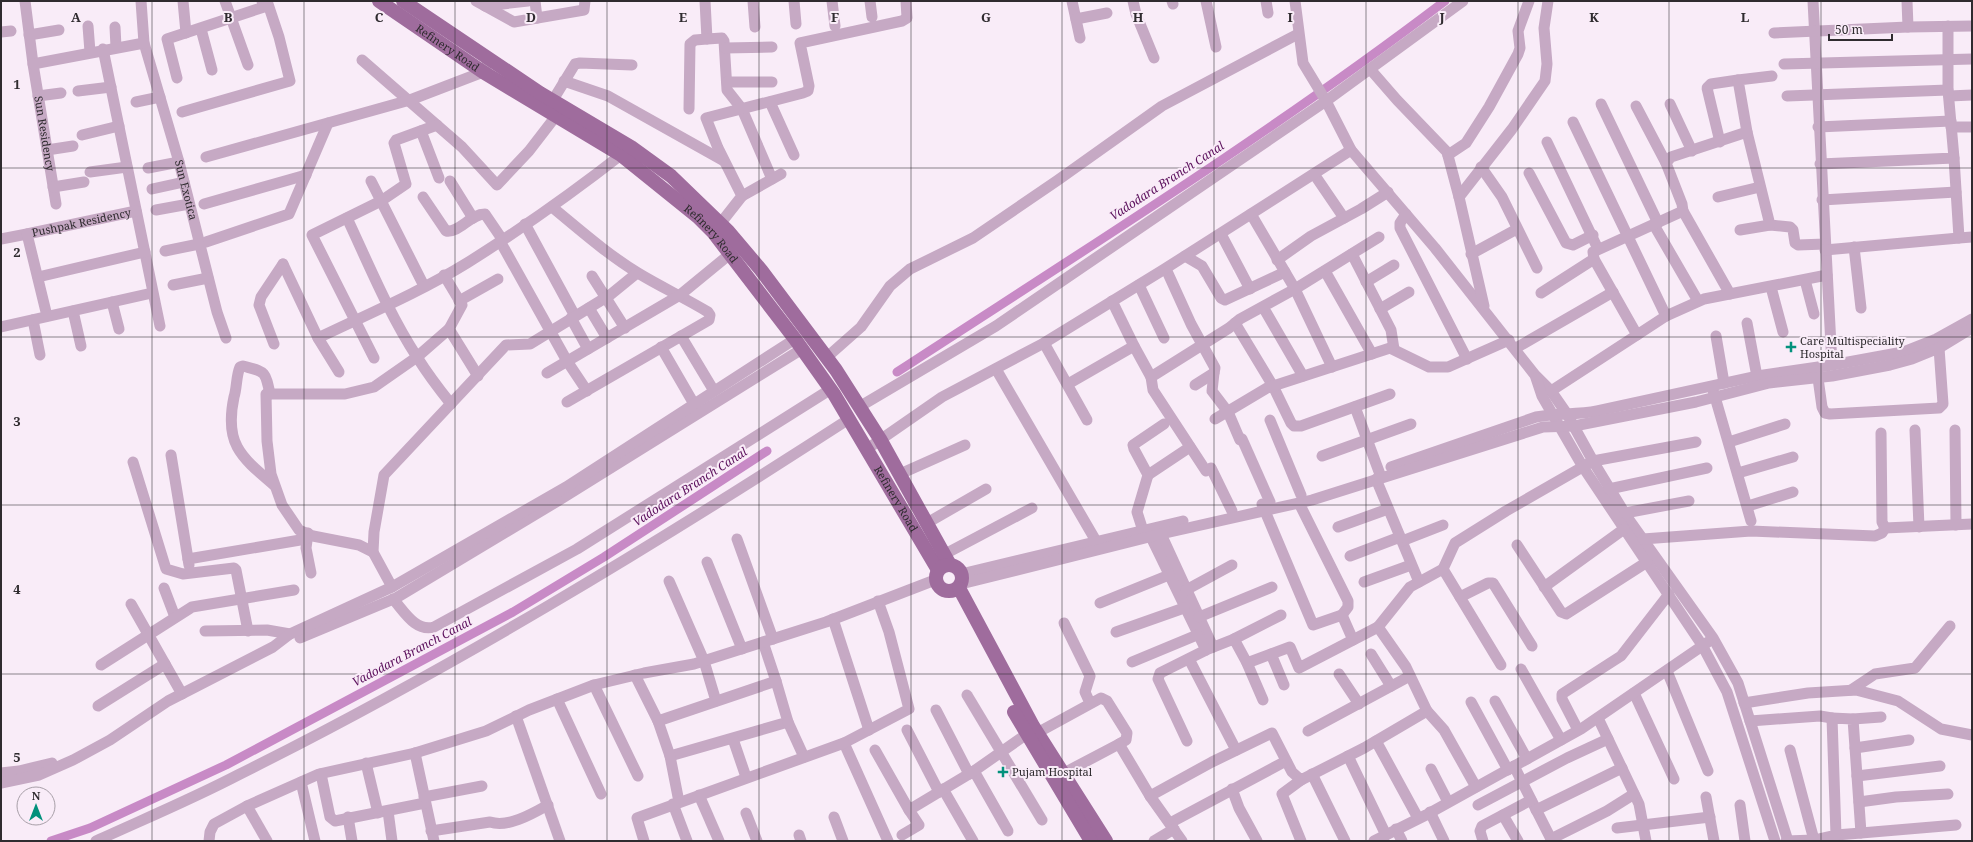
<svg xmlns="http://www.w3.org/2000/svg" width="1973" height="842" font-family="'Noto Serif',serif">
<rect width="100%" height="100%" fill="#f9ecf8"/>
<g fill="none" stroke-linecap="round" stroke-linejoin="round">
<g stroke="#c88ac6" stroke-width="9">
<path d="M897,372c184,-120 372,-237 548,-371"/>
<polyline points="51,841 90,828 226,765 513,612 604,557 767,451"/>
</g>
<g stroke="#c6a9c4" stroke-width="11">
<path id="s1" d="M25,1l8,63 23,140"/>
<path id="s2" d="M141,1l3,42 35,119 38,150 9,26"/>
<polyline points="183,1 186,33"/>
<polyline points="225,1 248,65"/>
<polyline points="476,1 514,22 584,10 585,1"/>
<polyline points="535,1 537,18"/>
<polyline points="705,1 707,39 722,38 724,41 727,90 742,109 772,179"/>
<polyline points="753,1 755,27"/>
<polyline points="794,1 796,24"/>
<polyline points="832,1 835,26"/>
<polyline points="870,1 872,17"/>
<polyline points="1072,1 1080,38"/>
<polyline points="1133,1 1136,14 1154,58"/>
<polyline points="1172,1 1173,4"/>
<polyline points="1206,1 1216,47"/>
<polyline points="1266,1 1268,13"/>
<polyline points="1295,1 1303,63 1326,101 1351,150 1435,248 1535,375 1551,391 1567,414 1593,461 1627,517 1713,638 1738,683 1788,841"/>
<polyline points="1813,1 1832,365"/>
<polyline points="485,6 528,1"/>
<polyline points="1076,19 1107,13"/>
<polyline points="88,26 90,52"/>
<polyline points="115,27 116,47"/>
<polyline points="1908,27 1972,26"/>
<polyline points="201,29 212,70"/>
<polyline points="1,32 11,31"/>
<polyline points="1774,33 1908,27 1907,1"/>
<polyline points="29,35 59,30"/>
<polyline points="725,48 772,47"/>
<polyline points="103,49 160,326"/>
<polyline points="362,60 462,147 497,185 529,151 556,116"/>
<polyline points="33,64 144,43"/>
<polyline points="1784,64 1972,59"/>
<polyline points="1370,69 1397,100 1447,152 1459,197"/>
<polyline points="177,78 167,39 264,7 262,1"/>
<polyline points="564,81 608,96 724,161"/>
<polyline points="727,82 772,82"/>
<polyline points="78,91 111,87"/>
<polyline points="38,96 61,93"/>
<polyline points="1787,96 1948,90"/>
<polyline points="1949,96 1972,95"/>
<polyline points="553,100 575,64 580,63 632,65"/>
<polyline points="136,102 160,97"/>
<polyline points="770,102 794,155"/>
<polyline points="1601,104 1658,223"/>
<polyline points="1670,104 1692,151"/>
<polyline points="1636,106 1666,163"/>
<polyline points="689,109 690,44 695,40 707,39"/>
<polyline points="182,112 290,81 279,37 267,1"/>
<polyline points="1573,122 1666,316"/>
<polyline points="1818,127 1951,121"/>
<polyline points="1951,127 1972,127"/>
<polyline points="421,131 439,178"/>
<polyline points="1747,132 1770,225 1790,227 1793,230 1795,243 1798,245 1825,244"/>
<polyline points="82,135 119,126"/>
<polyline points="1547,142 1598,249"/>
<polyline points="1720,142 1707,88 1711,84 1738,80"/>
<polyline points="47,150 73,146"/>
<polyline points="1448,155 1466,143 1489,107 1518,54 1520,48 1518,31 1529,1"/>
<polyline points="206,157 410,100 483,72 486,66"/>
<polyline points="1820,164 1954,158 1948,90 1948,26"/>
<polyline points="1481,167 1502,197 1537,268"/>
<polyline points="148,168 179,162"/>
<polyline points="90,172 127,167"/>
<polyline points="1529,173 1566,243 1573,245 1593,235"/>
<polyline points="1314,174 1344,218"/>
<polyline points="371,181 424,286"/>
<polyline points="450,181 473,218"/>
<polyline points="53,187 84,182"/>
<polyline points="152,189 184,182"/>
<polyline points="742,196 781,174"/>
<path d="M423,197l23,34c14,2 24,-17 39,-17l17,25"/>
<polyline points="1718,197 1760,187"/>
<polyline points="1822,200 1956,192"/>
<polyline points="204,204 306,175"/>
<path d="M552,207c28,23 55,47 86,66 23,14 47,25 70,39l2,3 -1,5 -142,82"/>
<polyline points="156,210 189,204"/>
<polyline points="1683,211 1730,294"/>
<polyline points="1406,214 1400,223 1400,228 1467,359"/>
<path d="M347,218c22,47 42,96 70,139 10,16 22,32 34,47"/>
<polyline points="525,224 575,316"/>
<polyline points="720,224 742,196 718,148 706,118 803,93 808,91 809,86 800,43 902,21 907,18 906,1"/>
<polyline points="1654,225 1698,301"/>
<polyline points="1740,230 1770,225"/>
<polyline points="1221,234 1250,289"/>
<polyline points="1959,238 1972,237"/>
<polyline points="1,239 27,234"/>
<polyline points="500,241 567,361 587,391"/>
<polyline points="206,242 289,214 328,123"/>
<polyline points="1854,247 1861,308"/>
<polyline points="1825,250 1959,238 1954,158"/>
<polyline points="165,251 199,244"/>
<polyline points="1352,254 1391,330 1394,349"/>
<polyline points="1471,254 1517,229"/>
<polyline points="1185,256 1202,266 1221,298 1225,300 1285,272"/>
<polyline points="1277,260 1311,236 1361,209 1388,192"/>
<path d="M283,264l35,74c50,-24 102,-46 149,-75 56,-35 108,-72 159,-112"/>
<polyline points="1166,269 1191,324 1215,368 1214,373 1195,385"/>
<polyline points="1325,271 1372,354"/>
<polyline points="592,276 625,328"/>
<polyline points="38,277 145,252"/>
<polyline points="1805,280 1814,314"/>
<polyline points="1366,282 1394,265"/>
<polyline points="173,285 208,278"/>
<polyline points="1139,285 1164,338"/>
<polyline points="1771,287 1783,332"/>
<polyline points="1541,293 1594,259"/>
<polyline points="459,301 498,279"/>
<polyline points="1112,301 1134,346"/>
<polyline points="112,302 119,329"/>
<polyline points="1484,306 1459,197 1512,129 1545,81 1547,64 1544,28 1548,1"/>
<polyline points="1263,307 1303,376"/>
<polyline points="589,308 607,338"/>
<polyline points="1380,309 1409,292"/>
<polyline points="73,311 81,346"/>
<path id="s3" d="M47,316l-20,-82 109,-23"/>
<polyline points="571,318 588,349"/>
<polyline points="33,320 40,355"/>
<polyline points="1235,323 1273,386 1291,423 1294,426 1301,426 1390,394"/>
<polyline points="1747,323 1758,382"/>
<polyline points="1,327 152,293"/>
<polyline points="449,329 478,376"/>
<polyline points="1637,335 1666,316 1704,299 1827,275"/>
<polyline points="681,336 714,391"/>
<polyline points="1716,336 1724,383"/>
<polyline points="318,338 339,372"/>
<polyline points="1044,343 1087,420"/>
<polyline points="274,344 259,305 261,297 283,264"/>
<polyline points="661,347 694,404"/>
<polyline points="1516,348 1613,292"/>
<polyline points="374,358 312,235 381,201 406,184 394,143 396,140 437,125"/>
<polyline points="826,358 861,327 890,286 910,269 973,238 1058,180 1162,106 1298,34"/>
<polyline points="1332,367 1295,289 1379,237"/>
<polyline points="996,369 1096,541"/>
<polyline points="1817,371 1822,407 1825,413 1830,414 1939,408 1943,404 1939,348 1937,341"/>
<polyline points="547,373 680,295 730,254"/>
<polyline points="1214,373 1212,391 1228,412 1240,440"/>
<polyline points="1151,377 1153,390 1206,471"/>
<polyline points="1536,378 1542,396 1583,467 1702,645 1727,692 1775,841"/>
<polyline points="1068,384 1134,346 1151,377 1229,328 1240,319 1295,289 1251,214"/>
<polyline points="1713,390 1751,521"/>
<polyline points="1551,391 1637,335 1594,259 1593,252 1683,211 1682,204 1666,163 1671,157 1747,132 1738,80 1772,76"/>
<path d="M270,394c-5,-24 -5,-22 -27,-28l-3,1c-4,9 -3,21 -6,30 -10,47 7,60 40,88"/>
<polyline points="859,407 996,326 1326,101 1463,1"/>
<polyline points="1355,407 1381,477"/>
<polyline points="1215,419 1267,388 1390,348 1429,367 1448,367 1509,340"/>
<polyline points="1270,420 1301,495"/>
<polyline points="1915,430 1919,527"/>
<polyline points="1955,430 1956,525"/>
<polyline points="1881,433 1882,522 1885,528 1972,524"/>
<polyline points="1242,439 1270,502"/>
<polyline points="1729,442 1785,424"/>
<polyline points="867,449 942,397 1044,343 1163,270 1351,150"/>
<polyline points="171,455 189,565"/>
<polyline points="1322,456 1411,424"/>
<polyline points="133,462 166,569 183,574 234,568 236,570 248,631"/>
<path d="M1391,467l145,-50c20,-4 41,-2 61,-6l160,-35 75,-11 71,-13 33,-13 36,-20"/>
<polyline points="1211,468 1232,511"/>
<polyline points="1738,473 1793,457"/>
<polyline points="900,474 965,445"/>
<polyline points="1148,475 1190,447"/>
<polyline points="1376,479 1419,582"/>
<polyline points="1609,489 1707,468"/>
<polyline points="1299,503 1348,601 1348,607 1342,615"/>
<polyline points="1262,504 1313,625 1342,615 1353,640"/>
<polyline points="1748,506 1793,492"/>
<polyline points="1625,513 1689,501"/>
<polyline points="927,523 986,489"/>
<polyline points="1338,527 1388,509"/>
<polyline points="308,533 306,548 311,573"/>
<polyline points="1161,534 1213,647"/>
<polyline points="1145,537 1137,512 1148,475 1134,449 1133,445 1164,424"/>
<polyline points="1151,537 1206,650"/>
<polyline points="737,539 773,639"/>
<polyline points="1643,539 1751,531 1875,536 1882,533 1885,528"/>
<polyline points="1402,541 1443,525"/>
<polyline points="1517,545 1561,612 1566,614 1647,562"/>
<polyline points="373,552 359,545 313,536 299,530 282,505 271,474 267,441 266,394 345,394 374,387 417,357 449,329 462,305 444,275"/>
<polyline points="945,554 1032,508"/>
<polyline points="1350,556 1400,537"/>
<polyline points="188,559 306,539"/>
<polyline points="707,562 742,649"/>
<polyline points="1443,569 1501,665"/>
<polyline points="961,574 1183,521"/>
<polyline points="669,581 704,661 716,701"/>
<polyline points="1364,582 1411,565"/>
<polyline points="961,584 1161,534 1312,500 1543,427 1574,426 1696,402 1769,383 1832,376 1890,365 1912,359 1939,348 1972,328"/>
<polyline points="392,587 373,552 374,532 384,475 506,345 530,344 610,295 637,273"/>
<polyline points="1544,587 1624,529"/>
<polyline points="164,588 175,617"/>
<polyline points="1186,590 1232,565"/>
<polyline points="1460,597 1488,583 1493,583 1532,646"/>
<path d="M393,599c11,12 22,33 41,28l143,-78 254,-160"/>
<polyline points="878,601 889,632 909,709 844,743 888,841"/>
<polyline points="1100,603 1169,575"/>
<polyline points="131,604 182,694"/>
<polyline points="1199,617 1272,587"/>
<polyline points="833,619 869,730"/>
<polyline points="1064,623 1090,676 1085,692 1090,703"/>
<polyline points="205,631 267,630 290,634"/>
<polyline points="1116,632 1184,608"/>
<polyline points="300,638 396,598 556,502 802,349"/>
<polyline points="1234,639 1281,615"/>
<polyline points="763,642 776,681"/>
<polyline points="1271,654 1284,685"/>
<polyline points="1371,654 1391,686"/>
<polyline points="1189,659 1236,750"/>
<polyline points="1132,662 1197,635"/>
<polyline points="1247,663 1263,700"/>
<polyline points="101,665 192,607 294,590"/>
<polyline points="1521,669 1561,740"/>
<polyline points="1667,671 1708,771"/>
<polyline points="1339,674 1359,704"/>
<polyline points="635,675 658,721 776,681 788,722 670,756"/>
<polyline points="594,685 638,776"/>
<polyline points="1851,690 1875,674 1915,668 1950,626"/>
<polyline points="1634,693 1674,779"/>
<polyline points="967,695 1042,820"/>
<polyline points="557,699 601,794"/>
<polyline points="1495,701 1527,759"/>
<polyline points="1471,702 1508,770"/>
<polyline points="1744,703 1808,693 1856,690 1898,701 1941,729 1972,735"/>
<polyline points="98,706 165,664"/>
<polyline points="936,710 969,774"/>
<polyline points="1427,711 1444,730 1476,787"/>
<polyline points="516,716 560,841"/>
<polyline points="1598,718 1639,804 1646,841"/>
<polyline points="1853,719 1881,717"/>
<polyline points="658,721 670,756 679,802"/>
<polyline points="1750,721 1820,716 1832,718"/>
<polyline points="788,722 804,757"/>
<polyline points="907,730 939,792"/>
<polyline points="1578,730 1562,699 1562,694 1621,656 1669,594"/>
<polyline points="1308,731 1410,676"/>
<polyline points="1037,733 1101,698 1107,701 1127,733 1126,740 1119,744"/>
<polyline points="733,739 746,777"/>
<polyline points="1187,741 1158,679 1160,673 1206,650 1234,639 1247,663 1290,647 1299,668 1378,627"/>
<polyline points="1376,741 1418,818"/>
<polyline points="1855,748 1909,740"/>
<polyline points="875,750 909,810"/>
<polyline points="1790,750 1814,840"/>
<polyline points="415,753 434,841"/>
<polyline points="1348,756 1386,835"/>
<polyline points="366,763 378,813"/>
<polyline points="1514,766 1552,841"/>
<polyline points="1431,769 1448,802"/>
<polyline points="974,771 1008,831"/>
<polyline points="1,773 19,771 52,763"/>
<polyline points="1064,773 1119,744 1150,796 1182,841"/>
<polyline points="321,774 330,817 335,821 425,803"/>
<polyline points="1312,774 1345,841"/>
<polyline points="1857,776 1940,766"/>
<polyline points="301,782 315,841"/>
<polyline points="1,783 39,775 73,760 110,740 168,701 273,647 290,634 392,587 566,487 795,339"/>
<polyline points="943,789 973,841"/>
<polyline points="1232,789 1239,808 1257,841"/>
<polyline points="699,795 719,841"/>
<polyline points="1150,796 1212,762 1272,733 1292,772 1301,780 1364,748 1427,711 1406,667 1378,627 1410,587 1443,569 1455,543 1506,511 1593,461 1696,442"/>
<polyline points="424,797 482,786"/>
<polyline points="1706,797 1714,841"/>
<polyline points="1859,802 1896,797 1948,794"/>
<polyline points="673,804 687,841"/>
<polyline points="1478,805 1567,758 1608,739"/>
<polyline points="1740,805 1745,841"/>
<polyline points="247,806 267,841"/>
<polyline points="1536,810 1622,768"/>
<polyline points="388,811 392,841"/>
<polyline points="1430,812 1444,841"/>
<polyline points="746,813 757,841"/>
<polyline points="1503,815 1518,841"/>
<polyline points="348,817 352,841"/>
<polyline points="834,817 843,841"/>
<polyline points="1170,823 1286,761"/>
<polyline points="1617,828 1710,817"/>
<polyline points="1396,829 1402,841"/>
<path d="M431,831l59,-9c18,6 42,-8 58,-17"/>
<polyline points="799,835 801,841"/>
<polyline points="902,835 919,825 909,810 974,771 1034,729"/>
<polyline points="1836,835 1861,833"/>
<polyline points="1551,839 1607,811 1634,794"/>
<path d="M96,841c48,-22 96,-42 142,-66 211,-105 413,-228 611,-356"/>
<polyline points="209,841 210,832 214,824 247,806 319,774 415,753 486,731 529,710 594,685 644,673 694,664 826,622 935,580"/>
<polyline points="644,841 637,818 844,743"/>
<polyline points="1154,841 1174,829"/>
<polyline points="1301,841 1282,794 1301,780"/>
<polyline points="1374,841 1426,815 1581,729 1708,642"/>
<polyline points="1483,841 1480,831 1482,826 1531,800"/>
<polyline points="1786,841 1814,840 1836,835 1832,718 1853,719 1861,833 1956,825"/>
</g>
<g stroke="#9f6c9d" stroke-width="14">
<path id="s4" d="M379,1l104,71 138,83 77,62 15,15 82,107 39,55 104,176"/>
<polyline points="403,1 540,93 631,147 671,176 728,231 761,270 836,370 880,439 950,565"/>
<circle cx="949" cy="578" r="13"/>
<polyline points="959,588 1033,726 1106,841"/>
<polyline points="1014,712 1091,841"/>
</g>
</g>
<path fill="none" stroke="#2f2b2f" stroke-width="1" stroke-opacity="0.55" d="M152,1v840M304,1v840M455,1v840M607,1v840M759,1v840M911,1v840M1062,1v840M1214,1v840M1366,1v840M1518,1v840M1669,1v840M1821,1v840M1,168h1971M1,337h1971M1,505h1971M1,674h1971"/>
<g fill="#02917c" stroke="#f9ecf8" stroke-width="1.5">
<path d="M1789 341h4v4h4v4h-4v4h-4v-4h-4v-4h4z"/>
<path d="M1001 766h4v4h4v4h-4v4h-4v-4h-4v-4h4z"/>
</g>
<g text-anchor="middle" stroke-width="4" stroke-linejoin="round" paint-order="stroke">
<g font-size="11" fill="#2f2b2f" stroke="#f9ecf8">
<text dy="4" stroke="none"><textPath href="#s4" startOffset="83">Refinery Road</textPath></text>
<text dy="4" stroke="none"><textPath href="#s1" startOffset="134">Sun Residency</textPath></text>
<text dy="4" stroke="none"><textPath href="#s2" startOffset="195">Sun Exotica</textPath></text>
<text dy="4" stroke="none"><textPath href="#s3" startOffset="140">Pushpak Residency</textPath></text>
<text dy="4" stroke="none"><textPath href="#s4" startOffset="407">Refinery Road</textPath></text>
<text dy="4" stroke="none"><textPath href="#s4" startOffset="731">Refinery Road</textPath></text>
</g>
<g font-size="11" fill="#2f2b2f" stroke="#f9ecf8" text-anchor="start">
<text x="1800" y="345">Care Multispeciality<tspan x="1800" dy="13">Hospital</tspan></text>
<text x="1012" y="776">Pujam Hospital</text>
</g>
<g font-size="12" font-style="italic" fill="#5c115d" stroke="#f9ecf8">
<text transform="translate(1167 181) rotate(-33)" y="4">Vadodara Branch Canal</text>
<text transform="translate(690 487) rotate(-33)" y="4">Vadodara Branch Canal</text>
<text transform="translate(412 652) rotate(-28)" y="4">Vadodara Branch Canal</text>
</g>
</g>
<g font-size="13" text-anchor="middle" font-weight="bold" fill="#2f2b2f" stroke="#f9ecf8" stroke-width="4" stroke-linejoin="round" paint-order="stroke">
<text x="76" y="22">A</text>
<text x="228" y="22">B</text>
<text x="379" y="22">C</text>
<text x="531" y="22">D</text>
<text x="683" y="22">E</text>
<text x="835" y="22">F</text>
<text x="986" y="22">G</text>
<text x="1138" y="22">H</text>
<text x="1290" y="22">I</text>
<text x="1442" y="22">J</text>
<text x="1594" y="22">K</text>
<text x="1745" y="22">L</text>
<text x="17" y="89">1</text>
<text x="17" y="257">2</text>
<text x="17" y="426">3</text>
<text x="17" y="594">4</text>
<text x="17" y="762">5</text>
</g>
<rect width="1973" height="842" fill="none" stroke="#2f2b2f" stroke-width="4"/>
<g transform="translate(36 806)"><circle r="19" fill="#f9ecf8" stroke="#a89fa8"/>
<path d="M0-3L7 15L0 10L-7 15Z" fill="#02917c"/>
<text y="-6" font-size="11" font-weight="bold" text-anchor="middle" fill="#2f2b2f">N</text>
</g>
<path d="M1829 34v6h63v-6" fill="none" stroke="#2f2b2f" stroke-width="2"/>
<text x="1835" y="34" font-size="12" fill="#2f2b2f" stroke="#f9ecf8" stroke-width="3" paint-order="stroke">50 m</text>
</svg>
